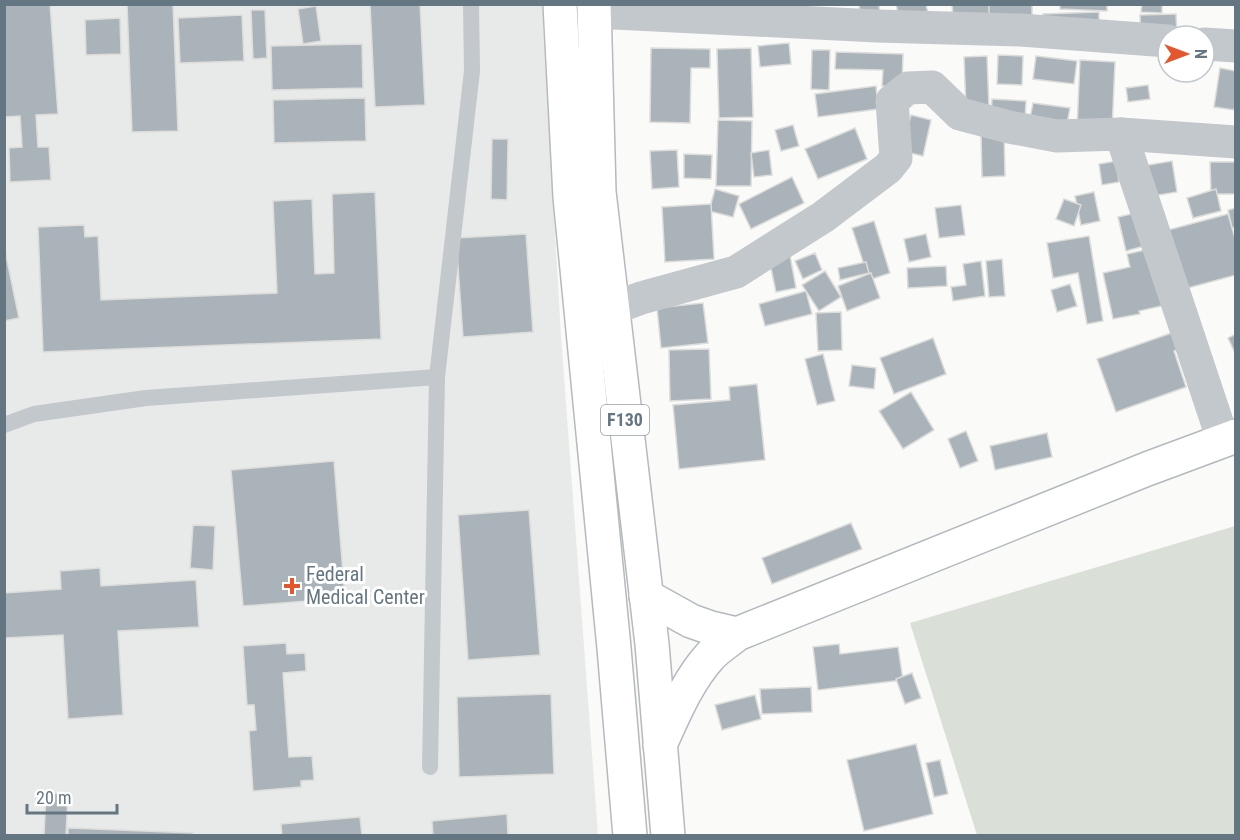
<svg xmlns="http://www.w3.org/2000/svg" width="1240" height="840" font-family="'Roboto Condensed',sans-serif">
<rect width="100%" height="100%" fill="#fafaf8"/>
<polygon fill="#e8e9e9" points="5,5 543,5 543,26 561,336 598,835 5,836"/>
<polygon fill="#dadfd7" points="1235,526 1235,835 977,835 910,623"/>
<g fill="#aab3b9" stroke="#dcdcda" stroke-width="1.5">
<polygon points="4,4 50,4 58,114 36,115 38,147 49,147 51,180 10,182 9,148 22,147 20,116 4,117"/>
<polygon points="127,4 173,4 178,131 132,132"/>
<polygon points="370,4 420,4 425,105 375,107"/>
<polygon points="859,4 879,4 881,31 862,33"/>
<polygon points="896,4 926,4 930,23 901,29"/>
<polygon points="952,4 990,4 991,29 954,31"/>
<polygon points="989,4 1032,4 1032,30 989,29"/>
<polygon points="1060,4 1107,4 1107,11 1060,9"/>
<polygon points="1142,4 1162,4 1162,13 1141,12"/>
<polygon points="316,6 321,41 303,44 298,9"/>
<polygon points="251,10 265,10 267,58 253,59"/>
<polygon points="1099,12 1099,31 1044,32 1043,14"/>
<polygon points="1176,14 1177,35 1141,37 1140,15"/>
<polygon points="242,15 244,61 180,63 178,18"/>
<polygon points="120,18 121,54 86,55 85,20"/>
<polygon points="789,43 791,64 760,67 758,46"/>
<polygon points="362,44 363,88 272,90 271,46"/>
<polygon points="651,48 710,49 710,68 691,68 690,123 650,122"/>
<polygon points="751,48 753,117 719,118 717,49"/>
<polygon points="812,50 830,50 829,90 811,89"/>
<polygon points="836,52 903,54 902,86 882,86 883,70 835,69"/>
<polygon points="998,55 1023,56 1022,85 997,84"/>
<polygon points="987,56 989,108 966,108 964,57"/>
<polygon points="1036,56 1077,61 1074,84 1033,79"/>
<polygon points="1080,60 1115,62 1112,130 1077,129"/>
<polygon points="1220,68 1236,71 1236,99 1234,110 1214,107"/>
<polygon points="1148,85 1150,99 1128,102 1126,88"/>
<polygon points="876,86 878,109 818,117 815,94"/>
<polygon points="365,98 366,141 274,143 273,100"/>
<polygon points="992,99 1026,101 1025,119 991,117"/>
<polygon points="1033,103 1070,108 1066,129 1029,123"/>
<polygon points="911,115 931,120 923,156 902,151"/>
<polygon points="718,120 752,121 751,186 716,186"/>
<polygon points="793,125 799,146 781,151 775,130"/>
<polygon points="855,128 867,159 818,179 805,149"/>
<polygon points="1004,132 1005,176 982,177 981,133"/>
<polygon points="492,139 508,139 507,200 491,199"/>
<polygon points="677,150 679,187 652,189 650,151"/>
<polygon points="769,150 772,175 754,177 751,153"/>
<polygon points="684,154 712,155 711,179 684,178"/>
<polygon points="1116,161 1119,182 1102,185 1099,164"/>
<polygon points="1172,161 1177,192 1153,196 1148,165"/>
<polygon points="1210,162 1236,162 1236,194 1211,194"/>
<polygon points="792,177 804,203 751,229 739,204"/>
<polygon points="715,189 739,196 733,217 709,211"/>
<polygon points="1216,189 1221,211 1193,218 1187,198"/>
<polygon points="375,192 381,339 43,352 38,227 84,225 85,237 98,236 101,300 277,293 273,201 312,199 315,274 334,273 332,194"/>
<polygon points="1094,192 1100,221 1081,225 1075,196"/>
<polygon points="1064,199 1081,205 1074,226 1056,219"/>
<polygon points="711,204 714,259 665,262 662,207"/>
<polygon points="961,205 965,235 939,238 935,208"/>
<polygon points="1236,208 1236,227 1232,228 1228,210"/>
<polygon points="1140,212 1148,245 1126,251 1118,217"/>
<polygon points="1228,214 1236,242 1236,275 1184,289 1168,230"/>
<polygon points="874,221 890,273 869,280 852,228"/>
<polygon points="526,234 533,332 463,337 456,238"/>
<polygon points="926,234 931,257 909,262 904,239"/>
<polygon points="1089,236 1103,321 1087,324 1078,273 1053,278 1047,243"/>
<polygon points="4,246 19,318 4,321"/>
<polygon points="1154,248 1166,305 1139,311 1140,314 1113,319 1103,273 1130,267 1127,254"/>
<polygon points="789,250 796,288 776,292 768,254"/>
<polygon points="815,253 822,270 803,279 795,261"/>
<polygon points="1002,259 1005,296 989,297 986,261"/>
<polygon points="981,261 985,296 953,301 951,287 966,285 963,264"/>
<polygon points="866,262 869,273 840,280 838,268"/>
<polygon points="946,266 947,286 908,288 907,268"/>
<polygon points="825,271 841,297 819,311 802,285"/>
<polygon points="871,273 880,298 847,311 838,286"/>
<polygon points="1070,284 1077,306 1057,312 1051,290"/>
<polygon points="806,291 812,314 765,326 759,304"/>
<polygon points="703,303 708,343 661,348 657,308"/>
<polygon points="841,312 842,350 818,351 816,313"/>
<polygon points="1180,330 1186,347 1174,351 1186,387 1116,412 1097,359"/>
<polygon points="1236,334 1236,355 1228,338"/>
<polygon points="933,338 946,374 894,394 880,358"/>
<polygon points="709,349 711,399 670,401 669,350"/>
<polygon points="823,354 835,401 817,405 805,359"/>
<polygon points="852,365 876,368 874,389 849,386"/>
<polygon points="757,384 765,460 679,469 673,405 730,400 729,387"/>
<polygon points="911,392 934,430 903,449 879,411"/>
<polygon points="966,431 978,461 960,468 948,439"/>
<polygon points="1047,433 1052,457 995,470 990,446"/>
<polygon points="334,461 345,598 243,606 231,470"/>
<polygon points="529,510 540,655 468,660 458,515"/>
<polygon points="851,523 862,549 772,584 762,558"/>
<polygon points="193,525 215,526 213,570 190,568"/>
<polygon points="100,568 101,586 196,580 199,627 118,631 123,715 68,719 63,635 4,638 4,593 61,589 60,571"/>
<polygon points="286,643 287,654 305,653 306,671 283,673 289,757 312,756 314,780 301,781 301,787 253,791 249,731 256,730 254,705 247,705 243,646"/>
<polygon points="839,644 840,654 898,647 903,680 818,690 813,647"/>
<polygon points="912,673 921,698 905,704 896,679"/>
<polygon points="811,687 812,712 762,714 760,689"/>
<polygon points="551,694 554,774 459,777 457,697"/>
<polygon points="755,695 761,719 722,730 715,705"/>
<polygon points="916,744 933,814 864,831 847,760"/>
<polygon points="940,760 948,794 934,797 926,763"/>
<polygon points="46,793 68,794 66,836 44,836"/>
<polygon points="507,814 508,836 433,836 432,821"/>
<polygon points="360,817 362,836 282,836 281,824"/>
<polygon points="68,828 193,833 193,836 68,836"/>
</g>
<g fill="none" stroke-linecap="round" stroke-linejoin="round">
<defs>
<g id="secondary">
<polyline points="646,596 691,621 711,628 737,634"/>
<path d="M660,745c14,-31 28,-65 51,-90 8,-8 18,-14 26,-21l410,-165 89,-33"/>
</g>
<g id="primary">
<polyline points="560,4 570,197 614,648 630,836"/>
<polyline points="594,4 599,192 652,644 668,836"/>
</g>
</defs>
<use href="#secondary" stroke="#b3babf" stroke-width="36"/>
<use href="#primary" stroke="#b5babe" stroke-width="36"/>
<g stroke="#c3c8cc" stroke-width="16">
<polyline points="4,425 34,414 146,398 437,377 472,71 471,4"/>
<polyline points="430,767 437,377"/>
</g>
<g stroke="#c3c8cc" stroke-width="33">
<polyline points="594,12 877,26 1021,30 1168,41"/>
<polyline points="1204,44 1236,46"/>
<polyline points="1121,134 1223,440"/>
<polyline points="612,309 641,298 736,272 823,217 888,168 896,158 892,101 908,88 932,87 960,114 1009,127 1057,136 1121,134 1236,142"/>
</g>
<use href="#secondary" stroke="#fff" stroke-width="33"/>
<use href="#primary" stroke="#fff" stroke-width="33"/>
</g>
<path fill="#e4572e" stroke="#fff" stroke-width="2" d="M289 577h6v6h6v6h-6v6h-6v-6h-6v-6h6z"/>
<g text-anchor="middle" stroke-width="6" stroke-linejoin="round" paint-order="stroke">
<rect fill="#fff" stroke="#939fa8" stroke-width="1.5" x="601" y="405" width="48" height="30" rx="4.5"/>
<g font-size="18" font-weight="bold" fill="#657683">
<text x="625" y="426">F130</text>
</g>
<g font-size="20" fill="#657683" stroke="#fff" text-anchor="start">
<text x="306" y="581">Federal<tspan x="306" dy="23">Medical Center</tspan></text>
</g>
</g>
<rect width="1240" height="840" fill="none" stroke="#657683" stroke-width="12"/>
<g transform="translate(1186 54) rotate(90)"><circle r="28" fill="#ffffff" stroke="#c1c8cd" stroke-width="1.5"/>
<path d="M0-4.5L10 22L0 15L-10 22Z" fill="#e4572e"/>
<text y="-9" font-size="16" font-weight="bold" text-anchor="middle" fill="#657683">N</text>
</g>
<path d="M27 804v9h90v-9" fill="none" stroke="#657683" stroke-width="3"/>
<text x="36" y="804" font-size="18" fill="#657683" stroke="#ffffff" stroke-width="4.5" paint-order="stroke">20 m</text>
</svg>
